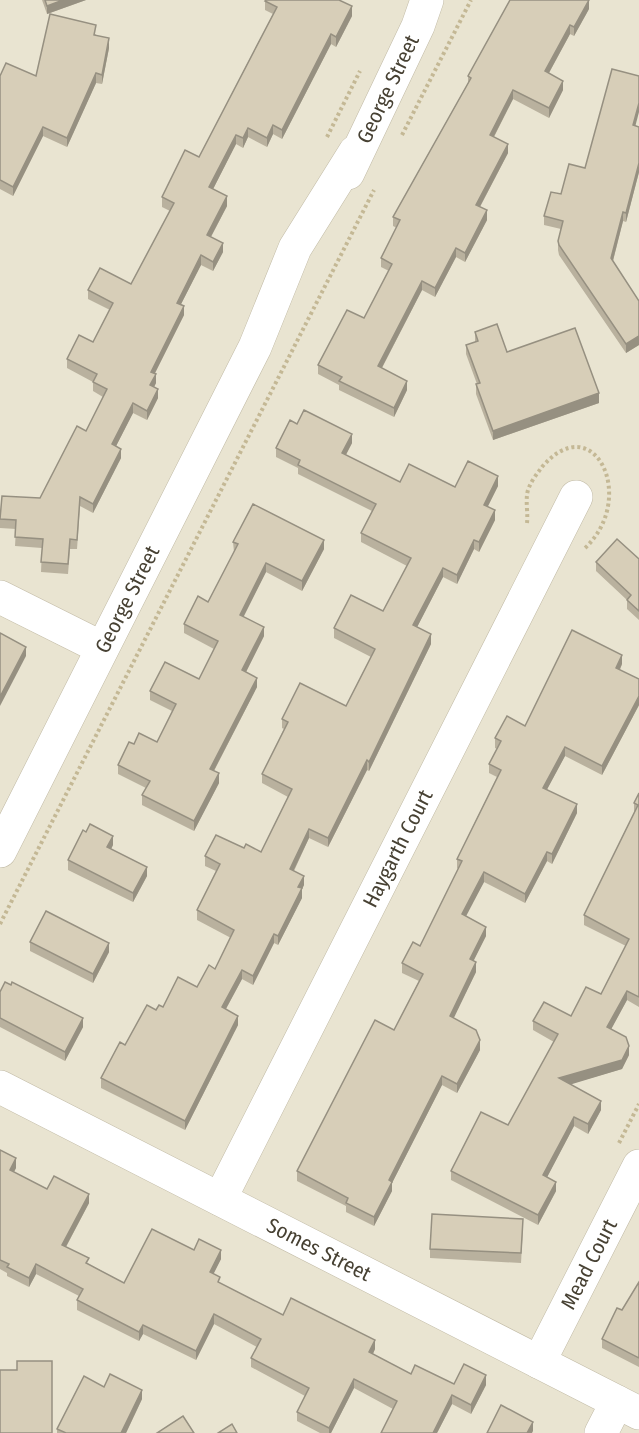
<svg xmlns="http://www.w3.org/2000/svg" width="639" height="1433" font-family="'Fira Sans Condensed',sans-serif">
<rect width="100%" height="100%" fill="#f4f1e4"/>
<rect fill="#e9e4d1" x="0" y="0" width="639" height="1433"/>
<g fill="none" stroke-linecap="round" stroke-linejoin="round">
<defs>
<g id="minor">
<path id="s1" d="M348,173l70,-147 9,-26"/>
<polyline points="0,597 102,648"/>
<path id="s2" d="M0,851l255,-504 40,-99 60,-96"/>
<path id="s3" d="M0,1087l639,326"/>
<path id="s4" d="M220,1199l356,-702"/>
<path id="s5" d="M539,1362l100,-196"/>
<polyline points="601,1433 617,1402"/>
</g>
</defs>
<use href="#minor" stroke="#c1baa5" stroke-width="34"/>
<g stroke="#c4b895" stroke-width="4" stroke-dasharray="3 3" stroke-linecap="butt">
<polyline points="402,135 471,0"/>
<polyline points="327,137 360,71"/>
<path d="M527,523c1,-9 -1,-19 0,-28 1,-10 9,-20 15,-28 52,-61 97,32 42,82"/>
<polyline points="0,924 374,190"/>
<polyline points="619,1143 639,1104"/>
</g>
<use href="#minor" stroke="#fff" stroke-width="33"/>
</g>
<g fill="#b9b19e">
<polygon points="42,0 86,0 47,14"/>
<polygon points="265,1 352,16 336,47 331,44 282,139 273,134 267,147 248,137 243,148 236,144 213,189 227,206 211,237 223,252 213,271 201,265 181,304 184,315 155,373 156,383 154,387 158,398 147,420 133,413 116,446 121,458 93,513 80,506 77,549 70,549 68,574 41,572 42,548 15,546 16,529 0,528 0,518 40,498 86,431 103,397 93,391 93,382 67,368 67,359 93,342 110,310 88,299 88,290 131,284 170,211 162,207 162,197 199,157 273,14 265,10"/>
<polygon points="589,9 574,36 570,34 549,73 563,90 549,118 513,99 494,137 508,153 480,207 487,220 465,262 456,257 435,297 422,290 382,368 407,390 394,417 339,390 339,385 318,374 318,365 364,318 389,271 381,267 381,258 397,228 393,226 393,217 468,83 468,76"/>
<polygon points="96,34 96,36 109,48 102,84 96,83 67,147 43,136 13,196 0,189 0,76 36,76"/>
<polygon points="635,126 639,127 639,172 626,222 623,221 613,261 639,301 639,345 626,353 559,255 558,250 558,241 561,229 544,225 544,216 585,168"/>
<polygon points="475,332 507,352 599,403 493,440 476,394 476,384 477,384 466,354 466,345 475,342"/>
<polygon points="297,424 352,443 346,455 400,482 455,487 498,486 488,506 495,520 479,552 474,549 457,584 443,577 417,627 431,644 369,771 367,770 328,847 309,838 294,871 304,885 302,889 302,898 278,945 274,943 253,985 242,979 226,1009 238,1025 185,1130 101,1088 101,1078 125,1045 156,1010 197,987 215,969 231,938 197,920 197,910 216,871 205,866 205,856 244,848 261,852 288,797 262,783 262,774 284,729 282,728 282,719 346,706 371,657 334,638 334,628 383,611 407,566 361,542 361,533 372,511 298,474 298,468 276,457 276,448"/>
<polygon points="233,542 324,549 302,591 266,572 243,616 264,636 246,672 257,687 214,771 219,783 194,831 142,805 142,795 146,788 118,774 118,765 134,744 157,742 172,711 150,700 150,691 199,679 214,649 184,633 184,624 208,602 234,552"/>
<polygon points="639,559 639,620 627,609 627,600 596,571 596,562"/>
<polygon points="622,664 620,670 639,679 639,705 602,775 565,756 547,789 577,813 552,864 547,861 525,903 484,882 465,916 486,936 473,961 476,972 453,1018 480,1050 457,1093 442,1085 392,1183 392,1191 374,1226 346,1212 346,1206 297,1181 297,1171 394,1030 419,981 402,973 402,963 420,946 458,869 457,868 457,859 497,777 489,773 489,764 497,749 495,748 495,738 525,726"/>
<polygon points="639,793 639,1007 627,1000 611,1029 629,1055 622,1069 570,1084 601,1110 588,1134 574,1126 547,1177 556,1191 538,1225 451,1180 451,1171 508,1125 554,1042 533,1030 533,1021 571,1016 601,994 626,946 584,925 584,915 634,813 634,803"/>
<polygon points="113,845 111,849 147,876 133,902 68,870 68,860"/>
<polygon points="30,942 109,952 93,983 30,951"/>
<polygon points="0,992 83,1027 65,1061 0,1027"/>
<polygon points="0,1150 16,1168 14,1172 47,1189 89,1203 66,1247 89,1264 124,1283 194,1250 221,1259 213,1274 220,1283 283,1315 375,1349 373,1354 411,1374 454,1384 486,1385 471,1414 452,1404 437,1433 381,1433 393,1409 354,1388 331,1433 320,1433 297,1421 297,1412 305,1396 251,1367 251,1358 257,1347 214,1324 196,1360 143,1334 139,1341 77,1310 77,1300 79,1296 36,1274 29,1287 7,1276 7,1273 0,1269"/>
<polygon points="523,1228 521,1263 430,1258 430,1249"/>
<polygon points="639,1282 639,1367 602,1348 602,1339 622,1310"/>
<polygon points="104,1387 142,1399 126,1433 57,1433 57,1429"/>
</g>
<g fill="#969081">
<polygon points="63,0 86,0 47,14 47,6"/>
<polygon points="589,0 589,9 574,36 574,27"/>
<polygon points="352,6 352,16 336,47 336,37"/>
<polygon points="570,25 570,34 545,80 545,71"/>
<polygon points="331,34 331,44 282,139 282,130"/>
<polygon points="109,38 109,48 102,84 102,75"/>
<polygon points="96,73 96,83 67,147 67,138"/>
<polygon points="563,81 563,90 549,118 549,108"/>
<polygon points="513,90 513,99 490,144 490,135"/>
<polygon points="639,103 639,112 633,135 633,125"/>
<polygon points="273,125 273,134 267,147 267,138"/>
<polygon points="43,127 43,136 13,196 13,187"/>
<polygon points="248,128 248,137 243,148 243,138"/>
<polygon points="236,135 236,144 209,197 209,187"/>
<polygon points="508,144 508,153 476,214 476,205"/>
<polygon points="639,163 639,172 626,222 626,213"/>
<polygon points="227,196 227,206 207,244 207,235"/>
<polygon points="487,210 487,220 465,262 465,253"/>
<polygon points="623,212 623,221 611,268 611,258"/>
<polygon points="223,243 223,252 213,271 213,262"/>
<polygon points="456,248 456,257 435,297 435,288"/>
<polygon points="201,255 201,265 177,312 177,303"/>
<polygon points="422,281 422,290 378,375 378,366"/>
<polygon points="184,306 184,315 151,381 151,372"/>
<polygon points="639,336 639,345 626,353 626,344"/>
<polygon points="156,374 156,383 150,395 150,385"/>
<polygon points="407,381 407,390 394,417 394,408"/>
<polygon points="158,389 158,398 147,420 147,411"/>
<polygon points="599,393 599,403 493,440 493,431"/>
<polygon points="133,403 133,413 112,454 112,444"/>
<polygon points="352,434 352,443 342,462 342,453"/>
<polygon points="121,449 121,458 93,513 93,504"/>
<polygon points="498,476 498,486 484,514 484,505"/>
<polygon points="495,510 495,520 479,552 479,542"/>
<polygon points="324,540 324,549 302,591 302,581"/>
<polygon points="474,540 474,549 457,584 457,575"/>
<polygon points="266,563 266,572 240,624 240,615"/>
<polygon points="443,568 443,577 413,635 413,625"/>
<polygon points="264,627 264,636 242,680 242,670"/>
<polygon points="431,634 431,644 369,771 369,762"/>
<polygon points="26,647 26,656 0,706 0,697"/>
<polygon points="622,655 622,664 616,677 616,668"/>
<polygon points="257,678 257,687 210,778 210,769"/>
<polygon points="639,696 639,705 602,775 602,766"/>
<polygon points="565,747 565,756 543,797 543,788"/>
<polygon points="367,760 367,770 328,847 328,838"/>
<polygon points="219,773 219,783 194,831 194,821"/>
<polygon points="577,804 577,813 552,864 552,854"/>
<polygon points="309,829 309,838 290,878 290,869"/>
<polygon points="113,836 113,845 107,857 107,847"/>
<polygon points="547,852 547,861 525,903 525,894"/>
<polygon points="147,867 147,876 133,902 133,893"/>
<polygon points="484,872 484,882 462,924 462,914"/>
<polygon points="304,876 304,885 302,889 302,898 278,945 278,936 298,887"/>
<polygon points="486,927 486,936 470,968 470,959"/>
<polygon points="274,934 274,943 253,985 253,976"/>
<polygon points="109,943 109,952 93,983 93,974"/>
<polygon points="476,962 476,972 450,1026 450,1016"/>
<polygon points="242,970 242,979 222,1016 222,1007"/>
<polygon points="627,991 627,1000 607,1037 607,1027"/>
<polygon points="238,1016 238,1025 185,1130 185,1121"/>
<polygon points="83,1018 83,1027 65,1061 65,1052"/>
<polygon points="480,1040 480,1050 457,1093 457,1084"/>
<polygon points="629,1046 629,1055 622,1069 559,1088 559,1078"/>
<polygon points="442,1076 442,1085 392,1183 392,1191 374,1226 374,1217 389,1180"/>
<polygon points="601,1101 601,1110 588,1134 588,1124"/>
<polygon points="574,1117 574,1126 543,1185 543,1175"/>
<polygon points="16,1158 16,1168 10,1179 10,1170"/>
<polygon points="556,1182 556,1191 538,1225 538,1215"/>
<polygon points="89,1194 89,1203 62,1254 62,1245"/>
<polygon points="221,1250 221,1259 210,1281 210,1272"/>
<polygon points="36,1264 36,1274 29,1287 29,1278"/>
<polygon points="214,1314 214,1324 196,1360 196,1351"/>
<polygon points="143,1325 143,1334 139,1341 139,1332"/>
<polygon points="375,1340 375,1349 369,1362 369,1352"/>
<polygon points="486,1375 486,1385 471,1414 471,1405"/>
<polygon points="354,1379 354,1388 331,1433 329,1433 329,1428"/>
<polygon points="142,1390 142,1399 126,1433 121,1433"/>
<polygon points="452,1395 452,1404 437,1433 433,1433"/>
<polygon points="533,1422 533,1431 532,1433 527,1433"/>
</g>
<g fill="#d7ceb8" stroke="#969081" stroke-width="1.5">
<polygon points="45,0 63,0 47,6"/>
<polygon points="266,0 339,0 352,6 336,37 331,34 282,130 273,125 267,138 248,128 243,138 236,135 209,187 227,196 207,235 223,243 213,262 201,255 177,303 184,306 151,372 156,374 150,385 158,389 147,411 133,403 112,444 121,449 93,504 80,497 77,540 70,539 68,564 41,562 43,539 15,537 16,520 0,519 2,496 40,498 77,426 86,431 107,389 93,382 97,374 67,359 79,335 93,342 113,303 88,290 100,268 131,284 174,203 162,197 185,150 199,157 277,7 265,1"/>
<polygon points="510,0 589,0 574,27 570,25 545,71 563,81 549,108 513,90 490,135 508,144 476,205 487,210 465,253 456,248 435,288 422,281 378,366 407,381 394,408 339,381 342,377 318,365 347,310 364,318 392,264 381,258 400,220 393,217 471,78 468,76"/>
<polygon points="50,14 96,25 94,35 109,38 102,75 96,73 67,138 43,127 13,187 0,180 0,76 6,63 36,76"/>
<polygon points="612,69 639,76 639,103 633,125 639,127 639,163 626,213 623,212 611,258 639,301 639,336 626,344 559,245 558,241 563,221 544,216 551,192 561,194 569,164 585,168"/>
<polygon points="497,324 507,352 575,328 599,393 493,431 476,384 480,383 466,345 478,341 475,332"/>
<polygon points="304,410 352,434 342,453 400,482 409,464 455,487 468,461 498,476 484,505 495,510 479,542 474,540 457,575 443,568 413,625 431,634 369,762 367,760 328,838 309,829 290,869 304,876 298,887 302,888 278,936 274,934 253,976 242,970 222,1007 238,1016 185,1121 101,1078 120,1042 125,1045 147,1005 156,1010 159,1005 163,1007 178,977 197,987 209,965 215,969 234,930 197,910 220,864 205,856 216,835 244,848 246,844 261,852 292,789 262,774 288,722 282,719 300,683 346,706 375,649 334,628 351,595 383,611 411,558 361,533 376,504 298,465 300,460 276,448 290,420 297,424"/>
<polygon points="253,504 324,540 302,581 266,563 240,615 264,627 242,670 257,678 210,769 219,773 194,821 142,795 150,781 118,765 129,742 134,744 139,733 157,742 176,704 150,691 165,662 199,679 218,641 184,624 198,596 208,602 238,544 233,542"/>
<polygon points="617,539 639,559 639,611 627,600 631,595 596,562"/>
<polygon points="572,630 622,655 616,668 639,679 639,696 602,766 565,747 543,788 577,804 552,854 547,852 525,894 484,872 462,914 486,927 470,959 476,962 450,1016 476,1030 480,1040 457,1084 442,1076 389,1180 392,1182 374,1217 346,1203 348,1198 297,1171 375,1020 394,1030 423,974 402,963 413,942 420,946 462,861 457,859 501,770 489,764 501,741 495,738 507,716 525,726"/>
<polygon points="0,633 26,647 0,697"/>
<polygon points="639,793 639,997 627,991 607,1027 626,1037 629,1046 622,1060 559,1078 601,1101 588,1124 574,1117 543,1175 556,1182 538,1215 451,1171 481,1112 508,1125 558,1034 533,1021 544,1002 571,1016 586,987 601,994 629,939 584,915 638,805 634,803"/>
<polygon points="90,824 113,836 107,847 147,867 133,893 68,860 83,830 86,832"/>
<polygon points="46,911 109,943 93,974 30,942"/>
<polygon points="5,982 11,985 12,982 83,1018 65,1052 0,1018 0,992"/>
<polygon points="0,1150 16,1158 10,1170 47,1189 54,1176 89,1194 62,1245 89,1258 86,1263 124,1283 152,1229 194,1250 199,1239 221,1250 210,1272 220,1277 218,1282 283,1315 291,1298 375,1340 369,1352 411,1374 415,1365 454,1384 464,1364 486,1375 471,1405 452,1395 433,1433 381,1433 397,1401 354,1379 329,1428 297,1412 309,1388 251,1358 261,1339 214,1314 196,1351 143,1325 139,1332 77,1300 83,1289 36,1264 29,1278 7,1267 9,1264 0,1260"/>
<polygon points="432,1214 523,1219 521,1253 430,1249"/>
<polygon points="639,1282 639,1358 602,1339 617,1308 622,1310"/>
<polygon points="17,1361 52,1361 52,1433 0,1433 0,1370 17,1370"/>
<polygon points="110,1374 142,1390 121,1433 66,1433 57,1429 84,1376 104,1387"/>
<polygon points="501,1405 533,1422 527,1433 487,1433"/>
<polygon points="183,1416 194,1433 157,1433"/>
<polygon points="232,1424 237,1433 218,1433"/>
</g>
<g text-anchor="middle" stroke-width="6" stroke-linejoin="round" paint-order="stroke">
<g font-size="21" fill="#474133" stroke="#fff">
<text dy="7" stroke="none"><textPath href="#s1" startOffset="93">George Street</textPath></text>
<text dy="7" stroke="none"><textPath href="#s2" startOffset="282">George Street</textPath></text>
<text dy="7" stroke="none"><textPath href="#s4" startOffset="393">Haygarth Court</textPath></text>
<text dy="7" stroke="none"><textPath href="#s3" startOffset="358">Somes Street</textPath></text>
<text dy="7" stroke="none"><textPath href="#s5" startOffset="110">Mead Court</textPath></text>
</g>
</g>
</svg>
